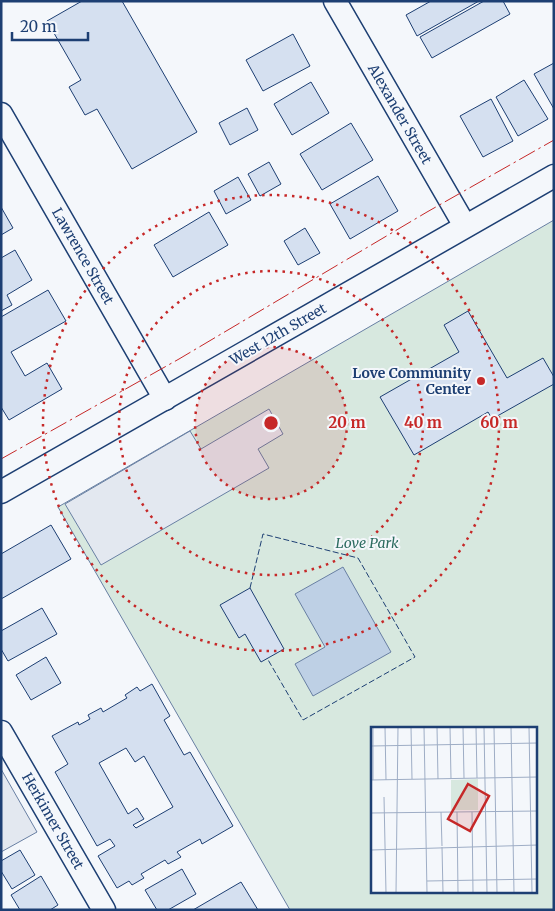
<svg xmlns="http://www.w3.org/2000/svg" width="555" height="911" font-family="Merriweather,serif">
<rect width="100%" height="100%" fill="#f4f7fb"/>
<path fill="#d7e8df" stroke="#687fa3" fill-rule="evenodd" d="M554,220v690h-264l-232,-403zM372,728h164v164h-164z"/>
<g fill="#e3e8f0" stroke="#687fa3">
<polygon points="269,409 283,434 258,449 269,468 101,565 65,504 190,431 201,449"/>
<polygon points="1,769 37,832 1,852"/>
</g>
<polygon fill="#bed0e5" stroke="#687fa3" points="343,567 391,652 313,696 295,664 325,647 295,594"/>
<g fill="#d5e0f0" stroke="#1d3f73" fill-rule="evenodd">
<polygon points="82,1 122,1 197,132 132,169 97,109 85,115 69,87 81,80 47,21"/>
<polygon points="431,1 479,1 417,36 406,15"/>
<polygon points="484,1 503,1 510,14 432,58 420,37"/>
<polygon points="293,34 310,66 263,91 246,60"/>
<polygon points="554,63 554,109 534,74"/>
<polygon points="524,80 548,119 518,136 496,97"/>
<polygon points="311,82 329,113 292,135 274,104"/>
<polygon points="491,99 513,141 483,157 460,116"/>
<polygon points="247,108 258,130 230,145 219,123"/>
<polygon points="351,123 373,160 322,190 300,154"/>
<polygon points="269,162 281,184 260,196 248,174"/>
<polygon points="378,176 398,211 350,239 330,204"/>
<polygon points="238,177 251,200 226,214 214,191"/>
<polygon points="1,207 13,228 1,235"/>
<polygon points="209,212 228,245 173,277 154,245"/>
<polygon points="305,228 320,253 298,265 284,241"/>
<polygon points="15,250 32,280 7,295 12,305 1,311 1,258"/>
<polygon points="48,290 66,321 11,352 25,376 47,363 62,389 9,420 1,407 1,317"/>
<polygon points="468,311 507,378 543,358 554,377 554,384 492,419 488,412 414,455 380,397 459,352 444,325"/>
<polygon points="51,525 71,559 1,599 1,554"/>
<polygon points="250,588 284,649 261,662 245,634 239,638 220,605"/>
<polygon points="42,608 57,634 8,661 1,649 1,631"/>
<polygon points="46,657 61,683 31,700 16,675"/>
<path d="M152,684l18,32 -6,4 20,35 6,-3 43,74 -31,18 -2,-5 -23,13 4,5 -13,7 -3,-4 -24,14 3,4 -12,7 -3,-4 -12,7 -19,-32 17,-10 -5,-7 -13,7 -42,-74 13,-8 -16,-28 26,-14 1,3 11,-6 -2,-4 13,-7 2,4 24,-14 -2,-3 12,-8 3,4zM126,748l9,14 9,-6 29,51 -37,21 -3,-3 11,-6 -7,-11 -9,6 -29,-51z"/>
<polygon points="20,850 35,875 12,889 1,871 1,861"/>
<polygon points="182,869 196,894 168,910 157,910 145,890"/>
<polygon points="41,876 58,905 50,910 20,910 11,895"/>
<polygon points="241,882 258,910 193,910"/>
</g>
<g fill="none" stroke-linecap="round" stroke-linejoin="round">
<defs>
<g id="minor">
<polyline points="335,1 465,226"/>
<polyline points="1,114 165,399"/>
<polyline points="1,492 554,176"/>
<polyline points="1,732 104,910"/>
</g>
</defs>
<use href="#minor" stroke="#1d3f73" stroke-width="25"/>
<use href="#minor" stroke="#f4f7fb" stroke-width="22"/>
<polyline stroke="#1d3f73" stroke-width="1" stroke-dasharray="6 2.5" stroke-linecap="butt" points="250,588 263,534 358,558 415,657 303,720 267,658"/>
<polyline stroke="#c62828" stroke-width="1" stroke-dasharray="18 4 2.5 4" stroke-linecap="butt" points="1,459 179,359 427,212 554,140"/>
</g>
<circle cx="271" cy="423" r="76" fill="#c62828" fill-opacity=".12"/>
<g fill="none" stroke="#c62828" stroke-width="2.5" stroke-dasharray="2.5 5">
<circle cx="271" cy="423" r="76"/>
<circle cx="271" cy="423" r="152"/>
<circle cx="271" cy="423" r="228"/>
</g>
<circle fill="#c62828" stroke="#f4f7fb" stroke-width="2" cx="481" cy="381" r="5"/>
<g text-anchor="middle" stroke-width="4" stroke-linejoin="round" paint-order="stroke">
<g font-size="14" fill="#1d3f73" stroke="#f4f7fb">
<text transform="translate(400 114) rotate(60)" y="5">Alexander Street</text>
<text transform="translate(83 256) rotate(60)" y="5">Lawrence Street</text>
<text transform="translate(278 334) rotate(-30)" y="5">West 12th Street</text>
<text transform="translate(53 821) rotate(60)" y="5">Herkimer Street</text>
</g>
<g font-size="14" font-weight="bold" fill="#1d3f73" stroke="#f4f7fb" text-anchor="end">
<text x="471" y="378">Love Community<tspan x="471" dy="16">Center</tspan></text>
</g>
<g font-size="14" font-style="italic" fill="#2c6c60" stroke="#f4f7fb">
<text x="367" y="548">Love Park</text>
</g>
</g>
<g transform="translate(371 727)">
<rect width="166" height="166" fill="#f4f7fb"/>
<path d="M107,52v31h-27v-30z" fill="#d7e8df"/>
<path fill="none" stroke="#9eadc5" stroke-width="1" d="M2,0v53M14,0l1,53M40,0l1,52M53,0l3,166M66,0l1,52M79,0l1,52M92,0l1,51M105,0l1,51M113,0l3,166M123,0l3,166M140,0l3,166M158,0l3,166M0,19l167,-3M0,53l167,-3M13,70l2,96M70,85l1,34M86,85l1,81M101,85l1,81M0,86l167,-2M71,120l1,46M0,123l167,-5M56,154l111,-2M25,166l2,-166"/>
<path fill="#c62828" fill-opacity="0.15" stroke="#c62828" stroke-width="2.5" d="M97,57l21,12 -19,35 -22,-12z"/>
<rect width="166" height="166" fill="none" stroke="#1d3f73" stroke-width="2.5"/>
</g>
<circle cx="271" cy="423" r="8" fill="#c62828" stroke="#f4f7fb" stroke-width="2.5"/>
<g font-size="15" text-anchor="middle" font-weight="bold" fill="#c62828" stroke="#f4f7fb" stroke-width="4" stroke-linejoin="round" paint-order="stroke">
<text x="347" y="428">20 m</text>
<text x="423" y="428">40 m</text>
<text x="499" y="428">60 m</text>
</g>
<rect width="555" height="911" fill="none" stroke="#1d3f73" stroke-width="5"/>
<path d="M12 32v8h76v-8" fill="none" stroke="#1d3f73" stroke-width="2.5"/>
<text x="20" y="32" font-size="15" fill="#1d3f73" stroke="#f4f7fb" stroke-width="4" paint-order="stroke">20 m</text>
</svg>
